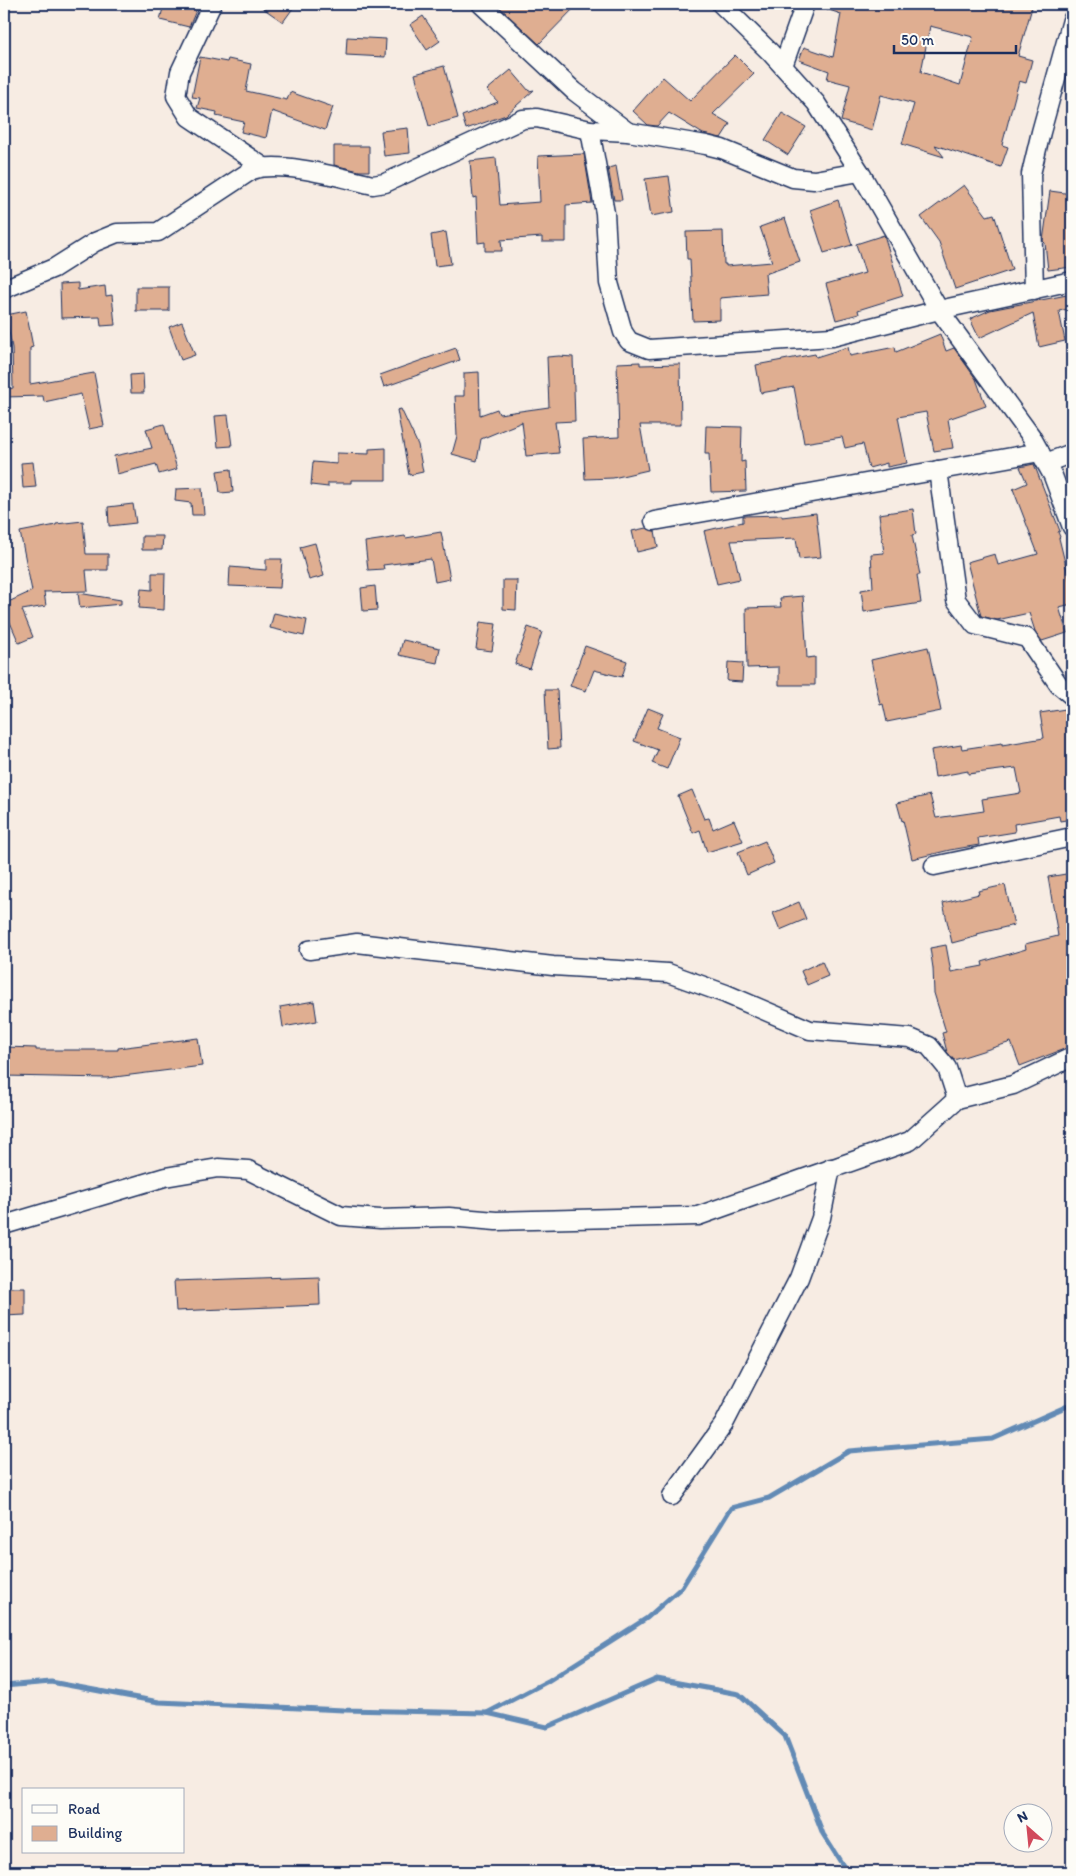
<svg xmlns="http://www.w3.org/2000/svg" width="1076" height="1876" font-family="Itim,sans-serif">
<rect width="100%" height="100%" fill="#f7ece3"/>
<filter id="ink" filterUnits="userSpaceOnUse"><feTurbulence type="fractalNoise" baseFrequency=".02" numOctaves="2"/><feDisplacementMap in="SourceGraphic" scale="10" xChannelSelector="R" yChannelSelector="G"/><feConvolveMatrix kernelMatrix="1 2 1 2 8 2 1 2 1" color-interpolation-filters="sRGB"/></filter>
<g filter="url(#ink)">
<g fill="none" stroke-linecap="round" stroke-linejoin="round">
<g stroke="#628ab5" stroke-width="5">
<polyline points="4,1686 51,1682 159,1702 344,1710 487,1713 548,1681 647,1618 682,1587 731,1508 769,1498 849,1451 993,1439 1072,1404"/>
<polyline points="487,1713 547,1727 657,1679 739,1694 785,1736 823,1834 847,1872"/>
</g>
</g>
<g fill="#dfae91" stroke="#1b2f5e" fill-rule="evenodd">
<polygon points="164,4 187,4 198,6 189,27 160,20"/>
<polygon points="257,4 296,4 283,22"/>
<polygon points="496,4 578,4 539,44"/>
<path d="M817,4h216l-15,52 14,4 -6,23 -7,-2 -17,64 6,2 -7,20 -66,-22 9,12 -42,-13 12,-40 -33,-9 -9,35 -31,-9 9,-36 -23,-6 2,-8 -30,-11 5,-13 29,10 8,-43 -24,-8zM930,26l43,11 -13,48 -39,-13z"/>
<polygon points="423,16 440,41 427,50 410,25"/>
<polygon points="347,37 386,39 385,57 346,55"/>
<polygon points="735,55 754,74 713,114 730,124 721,138 703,134 669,113 657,126 648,125 633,111 663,77 690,101"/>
<polygon points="200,57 227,62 228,59 251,64 246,91 287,100 290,92 333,107 325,130 272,111 266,138 241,132 244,122 216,116 217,112 197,108 200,98 192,97"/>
<polygon points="444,66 458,118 429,126 415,74"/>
<polygon points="511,70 529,91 534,90 506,115 466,129 462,116 498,102 487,90"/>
<polygon points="782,113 806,127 788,155 765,140"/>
<polygon points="408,128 410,153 384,156 381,131"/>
<polygon points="334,146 369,146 369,171 359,171 334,165"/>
<polygon points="584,154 592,203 566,205 566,242 542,242 542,237 501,240 502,251 485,251 485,242 478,243 476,197 473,198 470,161 496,158 500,205 540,202 538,156"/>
<polygon points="616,166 622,200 614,200 608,168"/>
<polygon points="669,176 674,212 651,216 645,179"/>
<polygon points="964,185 987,216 994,214 1012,270 955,289 939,242 921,217"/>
<polygon points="1050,191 1072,194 1072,267 1048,270 1045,243 1043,241"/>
<polygon points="838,200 852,245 824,253 810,210"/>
<polygon points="785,218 800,262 765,274 767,294 720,298 720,320 693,321 690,259 687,259 686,232 723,231 724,264 726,264 726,266 772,262 760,227"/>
<polygon points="446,232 451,264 435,266 431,235"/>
<polygon points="884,235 903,296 858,310 859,314 836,320 826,284 865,273 856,244"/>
<polygon points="78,283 78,290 105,286 106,296 112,295 115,325 101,326 100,317 61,318 60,284"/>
<rect x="136" y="287" width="33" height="24"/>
<polygon points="1072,294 1072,308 1059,311 1065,341 1039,347 1033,313 979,338 970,319 990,310"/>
<polygon points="26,311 33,347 30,348 30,384 94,373 104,426 89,429 81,394 44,402 43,396 4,397 4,390 13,388 12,348 6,315"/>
<polygon points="182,322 195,355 181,360 169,327"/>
<polygon points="940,334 946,351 954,348 976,379 986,406 948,419 953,448 934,451 926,412 898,417 907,463 887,467 887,463 869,468 863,444 845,448 842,437 804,443 794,387 761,393 756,365 815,354 816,357 848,347 850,356 895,347 896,352"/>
<polygon points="456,348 460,360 384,387 380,375"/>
<polygon points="559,356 573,357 575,421 555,422 559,453 526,456 522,422 481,439 477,461 452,454 457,436 455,396 464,396 464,373 479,372 480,415 497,409 499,414 549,407 547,357"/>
<polygon points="640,362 640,365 680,364 681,425 640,425 648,470 613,478 585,479 583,439 619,437 617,363"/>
<polygon points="143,374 144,393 131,393 130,375"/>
<polygon points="401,409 418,445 423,472 409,475 397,410"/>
<polygon points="228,415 232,446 218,447 215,416"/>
<polygon points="164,424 177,469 159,474 156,464 117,474 114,456 152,448 146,429"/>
<polygon points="706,426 742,427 741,462 745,461 746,491 711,492 709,454 705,454"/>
<polygon points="386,448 386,480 351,480 351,483 328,483 328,487 311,485 313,462 337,464 337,453 369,454 369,449"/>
<polygon points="33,462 36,487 23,488 21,463"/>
<polygon points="1034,464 1060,531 1058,532 1060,537 1059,538 1072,591 1072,604 1059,607 1067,633 1042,641 1035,631 1029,613 997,620 981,616 967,562 995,554 998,565 1038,554 1013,489 1027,483 1020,467"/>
<polygon points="231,469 233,492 220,493 217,471"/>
<polygon points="202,488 204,515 192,515 191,503 175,501 176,489"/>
<polygon points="133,504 136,523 109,526 108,507"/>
<polygon points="913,509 916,534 912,535 920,575 917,575 921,603 864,612 861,590 873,588 871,554 884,553 879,514"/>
<polygon points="816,513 821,557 799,559 796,538 731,541 740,579 717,584 704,531 743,522 743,516 782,515 782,517"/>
<polygon points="83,521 86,554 108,554 108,570 86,570 88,591 44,592 46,606 22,610 33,637 19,643 6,613 4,613 4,604 32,591 20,532 56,525 56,524"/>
<polygon points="646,528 655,531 658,547 637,552 632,531"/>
<polygon points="441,532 450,579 435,582 431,559 383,565 384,569 368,570 365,542 405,536 406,538"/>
<polygon points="142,536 163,536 162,550 142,550"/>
<polygon points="315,543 324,576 309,580 300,547"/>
<polygon points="266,559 282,559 280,588 229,586 230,567 266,570"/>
<polygon points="152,573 165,573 164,610 139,608 141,589 152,590"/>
<polygon points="503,580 517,580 516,610 503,609"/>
<polygon points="375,586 377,610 363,611 361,588"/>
<polygon points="78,593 121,600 121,604 80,608"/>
<polygon points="803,596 807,658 815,657 815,685 779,685 779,667 747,668 746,608 781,607 780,598"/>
<polygon points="274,613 307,620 304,636 270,628"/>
<polygon points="480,622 496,624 492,651 476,649"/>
<polygon points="528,627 542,632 530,669 515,664"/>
<polygon points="403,640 440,648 437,663 399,655"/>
<polygon points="585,646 627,661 622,677 594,670 586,691 570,686"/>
<polygon points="928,647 941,711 887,722 883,704 880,705 871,660"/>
<polygon points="728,662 743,663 742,682 727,681"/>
<polygon points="545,690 557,690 560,748 548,749"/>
<polygon points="648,708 663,714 657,728 680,737 667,769 652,763 658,750 634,741"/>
<polygon points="1072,708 1072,819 1060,821 1059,816 1014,824 1015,832 978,838 979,845 950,850 912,859 903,820 902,821 897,803 930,795 936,818 984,811 982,799 1021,793 1016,768 968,774 968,771 935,777 931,750 961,745 962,749 1002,743 1002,745 1044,738 1040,713"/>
<polygon points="692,790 704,819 709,818 713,829 734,820 743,841 707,852 700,830 693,833 678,796"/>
<polygon points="765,841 774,863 747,875 738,852"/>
<polygon points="1072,873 1072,1046 1020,1066 1011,1042 954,1060 947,1052 942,1033 946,1032 934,993 933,968 930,948 946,945 951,972 983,966 982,962 1026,949 1025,944 1058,936 1048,877"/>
<polygon points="1005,885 1014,925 977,934 978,936 952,943 943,903 979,894 978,891"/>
<polygon points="799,902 806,919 780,930 773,913"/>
<polygon points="822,961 828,976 807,985 801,971"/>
<polygon points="314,1001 317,1021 283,1027 280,1007"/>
<polygon points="198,1038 202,1066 107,1078 4,1076 4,1047 36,1048 36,1050 118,1050 118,1048"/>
<polygon points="319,1276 320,1305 176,1311 174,1281"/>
<polygon points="4,1288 25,1288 25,1315 4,1316"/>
</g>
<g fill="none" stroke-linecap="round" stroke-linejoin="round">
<defs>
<g id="street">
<polyline points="212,4 180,72 176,96 189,117 262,166"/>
<polyline points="481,4 574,91 628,132"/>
<polyline points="721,4 770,52 816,103 860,172 939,310 1031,436 1053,476 1072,527"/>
<polyline points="783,66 805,4"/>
<polyline points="590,130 605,213 609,283 623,332 629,341 649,349 832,337 939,310 1072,281"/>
<path d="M4,289l50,-21 41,-26 22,-9 41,-1 94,-62c29,-10 90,8 121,15l12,-2 138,-64 14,-1 53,12 38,2 78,13 16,4 71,29 21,2 46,-8"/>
<polyline points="1034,290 1031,174 1041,132 1072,20"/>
<polyline points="1046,463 1072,453"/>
<polyline points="938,470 956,600 975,625 1027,638 1059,685 1072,696"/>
<polyline points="654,521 1040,452"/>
<polyline points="934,866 1072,837"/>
<polyline points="309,950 357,943 553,966 668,973 726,994 810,1030 910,1038 929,1046 947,1068 957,1099"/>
<polyline points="4,1225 165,1177 218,1168 248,1170 341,1216 380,1219 449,1217 496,1221 698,1216 910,1141 957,1099 1013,1085 1072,1057"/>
<polyline points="672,1496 724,1424 799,1278 821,1218 831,1168"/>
</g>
</defs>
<use href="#street" stroke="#1b2f5e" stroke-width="21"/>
<use href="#street" stroke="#fdfcf7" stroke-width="18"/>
</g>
</g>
<rect width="1076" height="1876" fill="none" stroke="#fdfcf7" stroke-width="20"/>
<rect x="10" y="10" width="1056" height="1856" fill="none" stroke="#1b2f5e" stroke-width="2" filter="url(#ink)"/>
<rect x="22" y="1788" width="162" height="65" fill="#fdfcf7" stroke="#a3aaba"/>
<rect x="32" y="1805" width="25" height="8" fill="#fdfcf7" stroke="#a3aaba"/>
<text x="68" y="1814" font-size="15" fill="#1b2f5e">Road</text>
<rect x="32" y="1826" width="25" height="15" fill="#dfae91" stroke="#a3aaba"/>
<text x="68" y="1838" font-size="15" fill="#1b2f5e">Building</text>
<g transform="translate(1028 1828) rotate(333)"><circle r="24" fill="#fdfcf7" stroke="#a3aaba"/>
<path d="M0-4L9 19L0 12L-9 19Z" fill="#d1495b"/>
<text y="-8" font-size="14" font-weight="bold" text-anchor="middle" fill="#1b2f5e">N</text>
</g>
<path d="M894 45v8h122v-8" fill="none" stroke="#1b2f5e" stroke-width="2.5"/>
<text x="901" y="45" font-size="15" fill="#1b2f5e" stroke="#fdfcf7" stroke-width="4" paint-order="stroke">50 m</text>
</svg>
